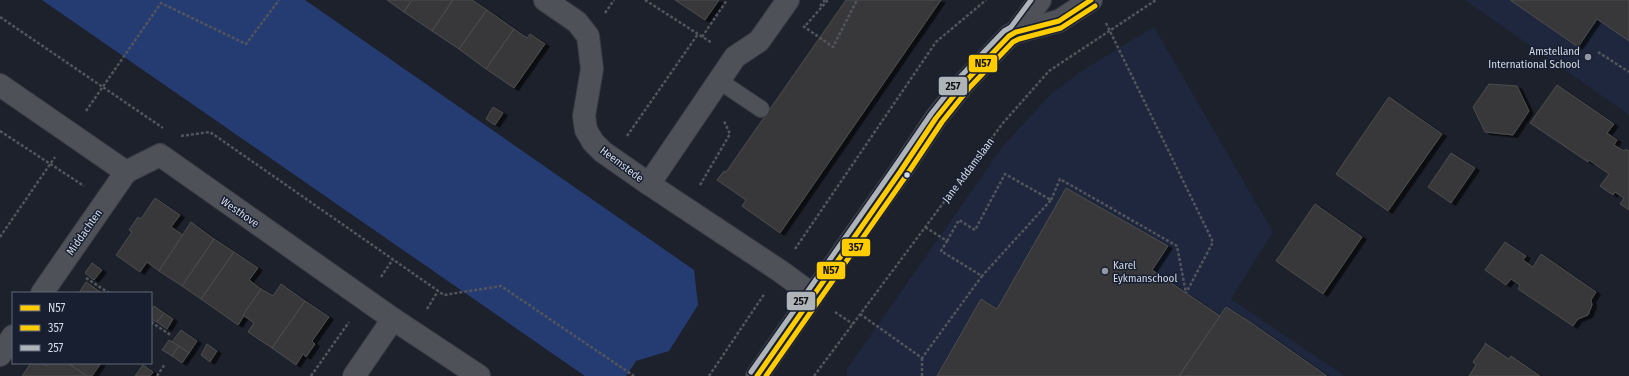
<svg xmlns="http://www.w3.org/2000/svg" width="1629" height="376" font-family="'Fira Sans Condensed',sans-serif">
<defs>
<filter id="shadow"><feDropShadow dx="4.5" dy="2.5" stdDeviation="0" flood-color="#0009"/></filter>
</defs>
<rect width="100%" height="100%" fill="#1d212b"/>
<g fill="#1e273d">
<polygon points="1465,0 1629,0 1629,115"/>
<polygon points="1154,27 1273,232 1231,299 1345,376 847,376 847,369 1003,146 1052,93 1080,72"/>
</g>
<polygon fill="#253c73" points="42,0 305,0 694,270 698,305 669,351 636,361 626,376 585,376"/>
<g fill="#38393a" stroke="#4c4d4e" filter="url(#shadow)">
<polygon points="387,0 412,0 404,12"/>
<polygon points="412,0 453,0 432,31 404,12"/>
<polygon points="453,0 472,0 487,10 459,49 432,31"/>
<polygon points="675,0 719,0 705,20"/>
<polygon points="846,0 941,0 780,233 742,206 746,200 717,180 724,171 726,172"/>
<polygon points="1510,0 1629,0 1629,41 1597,19 1578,47"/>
<polygon points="487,10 514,29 486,69 459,49"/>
<polygon points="514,29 527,38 530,34 545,44 514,88 486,69"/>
<polygon points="1489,84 1517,86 1529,111 1513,135 1485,132 1473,107"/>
<polygon points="1557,85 1614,124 1607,133 1617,140 1614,145 1624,151 1626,149 1629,151 1629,210 1620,204 1624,198 1615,192 1613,195 1600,186 1609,174 1589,160 1588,162 1530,123"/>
<polygon points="1389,97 1442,134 1388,211 1336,174"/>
<polygon points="493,107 503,113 495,125 486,119"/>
<polygon points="1451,153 1475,168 1451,203 1428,187"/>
<polygon points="1066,188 1168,246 1152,270 1220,316 1179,376 937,376 981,299 997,309"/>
<polygon points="155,198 180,215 171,227 183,235 159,271 147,262 140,272 116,255 132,232 129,230 138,217 141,219"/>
<polygon points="1315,204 1362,237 1323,294 1276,261"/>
<polygon points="191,222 214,239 182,286 159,271"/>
<polygon points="214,239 234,252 201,299 182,286"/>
<polygon points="1505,242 1526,256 1523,260 1533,267 1541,254 1596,292 1591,300 1592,305 1588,315 1578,319 1573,326 1518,289 1520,285 1511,279 1506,285 1485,270"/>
<polygon points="234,252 258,268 249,280 261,289 238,325 201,299"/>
<polygon points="92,263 102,270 94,280 85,273"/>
<polygon points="86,282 102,293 79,293"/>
<polygon points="281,284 305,301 272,348 248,332 254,323 243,315 261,289 273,296"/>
<polygon points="305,301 329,317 312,341 315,344 306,357 303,354 296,365 272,348"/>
<polygon points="154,306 164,313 157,322 151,319 151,310"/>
<polygon points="1226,307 1250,322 1327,376 1179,376"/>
<polygon points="164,313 173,319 167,329 157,322"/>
<polygon points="181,330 197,341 189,353 172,342"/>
<polygon points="169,340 179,346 172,356 162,350"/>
<polygon points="1485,343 1509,359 1511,356 1540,376 1469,376 1476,365 1473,362 1485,345"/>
<polygon points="207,344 217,351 210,362 201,355"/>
<polygon points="179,346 189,353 182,363 172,356"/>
<polygon points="31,363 42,363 47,366 49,363 68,363 87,376 22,376"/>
<polygon points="68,363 101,363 92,376 87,376"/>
<polygon points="143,365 153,372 150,376 135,376"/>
</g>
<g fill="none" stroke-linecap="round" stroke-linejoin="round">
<defs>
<polyline id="lane" points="718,80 761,109"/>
<g id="street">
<polyline points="545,0 577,22 588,36 592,69 584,116 586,130 593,142 603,152 649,184 780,271 813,295"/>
<polyline points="0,85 126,172"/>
<polyline points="649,184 735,57 759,41 788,0"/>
<polyline points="42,293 126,172 160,155 393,319 479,376"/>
<polyline points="0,355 13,336"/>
<polyline points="354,376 393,319"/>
</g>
<g id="secondary">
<polyline points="1016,32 1040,0"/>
<polyline points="757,376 860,228 900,172 936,118 965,82 1009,36 1016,32 1059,21 1091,0"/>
</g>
</defs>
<use href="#lane" stroke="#393c45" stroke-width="18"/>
<use href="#street" stroke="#393c45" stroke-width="24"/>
<use href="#secondary" stroke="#393c45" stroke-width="24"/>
<g stroke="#52555c" stroke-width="2.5" stroke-dasharray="3 2" stroke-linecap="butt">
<polyline points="645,0 712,43"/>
<polyline points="820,6 825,0"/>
<polyline points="605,13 614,0"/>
<polyline points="0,17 163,128"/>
<polyline points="1106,23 1213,242 1186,293"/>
<polyline points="806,25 828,0"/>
<polyline points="803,26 833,47 857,0"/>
<polyline points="702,37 727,0"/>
<polyline points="1598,52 1629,72"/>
<polyline points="86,111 161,3 246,44 279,0"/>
<polyline points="0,131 84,186"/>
<polyline points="181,136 210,132 444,295 501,286 634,376"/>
<polyline points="627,136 698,34"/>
<polyline points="700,185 730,134 724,121"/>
<polyline points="1051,200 1060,179 1177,246 1186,293"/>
<polyline points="0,237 55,157"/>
<polyline points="947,241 959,220 975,230 1005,174 1051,200 982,276"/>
<polyline points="795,249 936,42 986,0"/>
<polyline points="381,277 393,259"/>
<polyline points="86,278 109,293"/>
<polyline points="427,309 438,291"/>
<polyline points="835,312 853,324"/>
<polyline points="860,314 922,358 982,276 941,251 947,241 925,227"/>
<polyline points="151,322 172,336"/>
<polyline points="922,358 922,376"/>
<polyline points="157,376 165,364"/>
<polyline points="311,376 349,322"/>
<polyline points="709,376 765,293"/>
<polyline points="814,376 1003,123 1049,71 1156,0"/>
</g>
<use href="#lane" stroke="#4e5158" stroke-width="16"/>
<use href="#street" stroke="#4e5158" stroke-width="22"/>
<use href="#secondary" stroke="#4e5158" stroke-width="22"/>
<defs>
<polyline id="bus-1" points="757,376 900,172 936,118 965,82 1009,36 1016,32 1059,21 1091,0"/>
<polyline id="bus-2" points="766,376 906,176 942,122 970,87 1013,42 1019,39 1061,28 1095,6"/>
<polyline id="bus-3" points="751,372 894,168 931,114 960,77 1004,31 1011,27 1031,0"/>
</defs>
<use href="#bus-1" stroke="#171f31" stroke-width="8"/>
<use href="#bus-2" stroke="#171f31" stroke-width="8"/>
<use href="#bus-3" stroke="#171f31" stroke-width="8"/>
<use href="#bus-1" stroke="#fc0" stroke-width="5"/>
<use href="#bus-2" stroke="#fc0" stroke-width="5"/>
<use href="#bus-3" stroke="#afb4b9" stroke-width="5"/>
</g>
<g fill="#9399a4" stroke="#171f31" stroke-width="1.5">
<circle cx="1588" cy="57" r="4"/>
<circle cx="1105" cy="271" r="4"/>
</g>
<circle fill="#d3d9e5" stroke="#171f31" stroke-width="1.5" cx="907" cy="175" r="3.5"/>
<g text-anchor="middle" stroke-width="3" stroke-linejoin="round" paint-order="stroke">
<g font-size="11" fill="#d3d9e5" stroke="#171f31" text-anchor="end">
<text x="1580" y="55">Amstelland<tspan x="1580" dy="13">International School</tspan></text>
<text x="1113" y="269" text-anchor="start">Karel<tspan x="1113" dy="13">Eykmanschool</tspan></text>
</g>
<g font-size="11" fill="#d3d9e5" stroke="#171f31">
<text transform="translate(622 164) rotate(37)" y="4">Heemstede</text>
<text transform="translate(968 170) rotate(-53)" y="4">Jane Addamslaan</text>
<text transform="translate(240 212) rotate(35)" y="4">Westhove</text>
<text transform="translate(84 232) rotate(-55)" y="4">Middachten</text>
</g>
</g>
<g stroke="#171f31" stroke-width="1.5">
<rect x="968" y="54" width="30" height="19" rx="4" fill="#fc0"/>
<rect x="938" y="76" width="30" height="20" rx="4" fill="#afb4b9"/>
<rect x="841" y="238" width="30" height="19" rx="4" fill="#fc0"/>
<rect x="816" y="261" width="30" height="19" rx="4" fill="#fc0"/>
<rect x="786" y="291" width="30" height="20" rx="4" fill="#afb4b9"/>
</g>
<g font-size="11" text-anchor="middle" font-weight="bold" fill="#111">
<text x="983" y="67">N57</text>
<text x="953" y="90">257</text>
<text x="856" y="251">357</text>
<text x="831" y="274">N57</text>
<text x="801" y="305">257</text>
</g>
<rect x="12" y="292" width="140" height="72" fill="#171f31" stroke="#626979"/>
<rect x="20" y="305" width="20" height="6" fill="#ffcc00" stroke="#626979"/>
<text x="48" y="312" font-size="12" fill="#d3d9e5">N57</text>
<rect x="20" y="325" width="20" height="6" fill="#ffcc00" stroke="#626979"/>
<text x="48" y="332" font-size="12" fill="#d3d9e5">357</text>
<rect x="20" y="345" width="20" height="6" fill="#afb4b9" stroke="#626979"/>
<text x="48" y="352" font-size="12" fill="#d3d9e5">257</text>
</svg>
